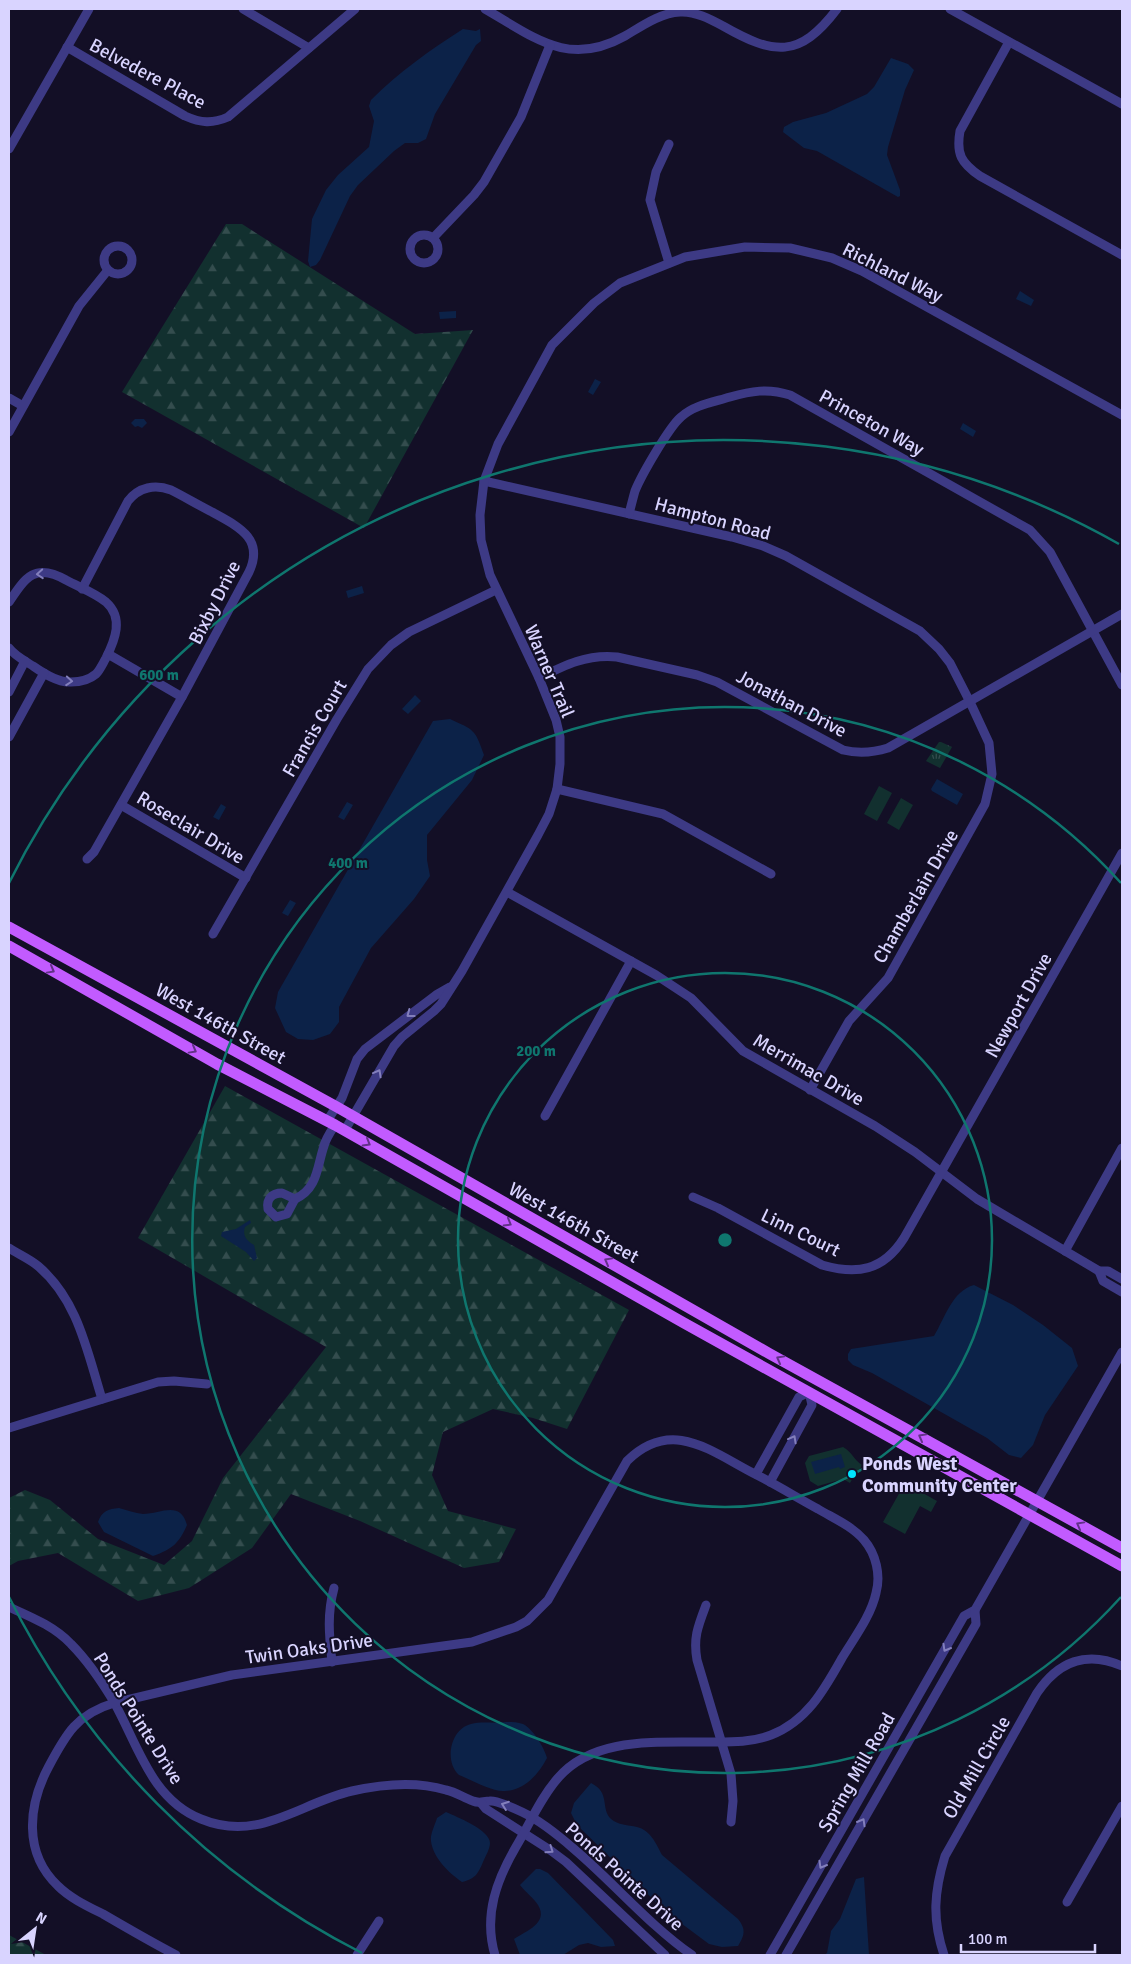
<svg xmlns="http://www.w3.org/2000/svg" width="1131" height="1964" font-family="Signika,sans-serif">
<defs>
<pattern id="grass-tufts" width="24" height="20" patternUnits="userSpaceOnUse" patternTransform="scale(1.25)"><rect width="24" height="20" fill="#12302f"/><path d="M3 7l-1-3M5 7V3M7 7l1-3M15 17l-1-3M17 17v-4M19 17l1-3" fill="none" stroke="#344d4e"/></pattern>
<pattern id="forest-firs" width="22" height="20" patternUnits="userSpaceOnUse" patternTransform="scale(1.25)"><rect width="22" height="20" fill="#12302f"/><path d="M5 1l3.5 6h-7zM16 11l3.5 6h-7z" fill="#344d4e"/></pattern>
</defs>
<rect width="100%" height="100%" fill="#130f26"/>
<polygon fill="url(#grass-tufts)" points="939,742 941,742 952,747 940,768 926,761"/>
<g fill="url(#forest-firs)">
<polygon points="226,224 242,224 415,334 473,330 364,528 122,392"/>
<polygon points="225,1086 629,1310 567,1429 533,1418 493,1409 443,1432 432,1475 448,1511 516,1529 499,1562 464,1568 360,1521 291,1494 252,1548 189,1588 138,1601 58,1553 18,1561 9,1566 9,1498 25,1490 50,1500 98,1539 164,1565 192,1541 223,1478 326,1347 138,1238"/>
<polygon points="9,1935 46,1955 9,1955"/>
</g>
<g fill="#12302f">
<polygon points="879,786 892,793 877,821 864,814"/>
<polygon points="901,798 913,805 899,830 887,823"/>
<path d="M843,1447c9,5 11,13 19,18l-6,12 -2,-1 -4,7 -7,-4 -25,7 -8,-5 -5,-18 4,-7z"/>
<polygon points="905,1483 937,1501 931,1512 920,1506 905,1534 883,1522"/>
</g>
<g fill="#0c2248">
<path d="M463,29l13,2 4,-2 1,12 -5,4 -41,69 -9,25 -8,4h-13l-11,8 -36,34 -8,11 -30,64 -4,5 -6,2 -2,-6 4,-42 14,-29 12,-15 31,-28 5,-26 -5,-15 2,-6c28,-28 59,-50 92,-71z"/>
<polygon points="891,58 908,64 914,70 905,90 888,147 887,155 900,190 900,196 898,197 817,151 804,148 783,132 784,127 793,122 826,113 867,94 874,87"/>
<polygon points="1020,291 1034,300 1031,306 1016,299"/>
<polygon points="456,311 456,318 440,319 439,312"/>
<polygon points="595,379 601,382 593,395 588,392"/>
<polygon points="135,419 144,419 147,423 142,428 138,426 135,427 131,423"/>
<polygon points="963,423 976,431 973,437 960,429"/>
<polygon points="362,586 364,593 348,598 346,591"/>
<polygon points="415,695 421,701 408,714 402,709"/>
<path d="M450,719c24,11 25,10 34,36l-12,25 -45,55v25l3,16 -16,23 -43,49 -32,59v15l-9,12 -17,6 -15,-1 -12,-7 -11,-24 3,-16 155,-271z"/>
<polygon points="937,779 963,794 957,805 932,791 931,789"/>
<polygon points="347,802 353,805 344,820 338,817"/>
<polygon points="221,804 226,807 219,820 213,817"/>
<polygon points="290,900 296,903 288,916 282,913"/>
<path d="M250,1220l1,3 -6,4c-3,9 2,14 9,18l3,13 -3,3 -8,-9 -25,-16 1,-4 14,-3z"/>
<path d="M974,1285l39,20 30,20 29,23 6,18 -33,49 -12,30 -12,13 -12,-3 -22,-17 -115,-65 -19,-8 -5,-5v-6l3,-5 83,-13c11,-18 18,-45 40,-51z"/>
<polygon points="841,1454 845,1467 840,1469 839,1467 815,1474 811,1462"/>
<path d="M119,1508c8,2 16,5 24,6 18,0 37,-14 44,11 -8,18 -14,24 -34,31l-49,-24 -6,-10c4,-11 10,-13 21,-14z"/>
<path d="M506,1722c6,0 11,0 17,2 10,5 21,23 24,34 -8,16 -24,34 -44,33 -12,0 -32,-11 -44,-16 -15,-13 -9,-46 12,-51 11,-3 23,0 35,-2z"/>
<path d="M591,1783c20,10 9,25 20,36 7,6 17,6 26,8 13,3 19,16 25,28l76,64c8,10 7,16 0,27l-16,1 -13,-3 -43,-32 -89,-87 -6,-12 3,-10z"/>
<path d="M446,1812c11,5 44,18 44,31 0,6 -5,14 -7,19 -5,12 -8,17 -21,20 -13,-9 -29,-24 -31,-41 -1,-7 4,-16 6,-23z"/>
<path d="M536,1869h4l8,4 65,67 2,6 -14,1 -13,-4 -9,2 -16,10h-43l-6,-16c12,-8 35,-16 24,-34 -4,-7 -13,-13 -18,-20z"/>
<polygon points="864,1877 869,1955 824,1955 827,1953 831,1931 840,1919 856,1879"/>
</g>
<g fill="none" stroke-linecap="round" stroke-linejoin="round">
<g stroke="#3d3a85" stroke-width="9">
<polyline points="243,9 309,48"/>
<path d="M485,9c49,28 83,59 140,27 17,-10 35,-23 55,-24 15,-1 30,7 43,14 51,29 76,33 114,-17"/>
<polyline points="950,9 1122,104"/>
<path d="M1009,42l-49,89c-4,23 1,32 20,45l142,79"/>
<path d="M67,47l118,69c16,7 27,8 43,1l127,-108"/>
<polyline points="669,144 656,172 650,200 669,263"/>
<polyline points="9,149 89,9"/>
<circle cx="424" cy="249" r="14"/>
<polyline points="433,238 474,195 484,182 521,117 550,45"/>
<circle cx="118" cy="260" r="14"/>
<polyline points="9,398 23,406"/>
<polyline points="9,432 79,306 108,270"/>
<polyline points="484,481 732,537 763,546 786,556 920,631 939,649 950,663 970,702 989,743 992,774 985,804 888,978 849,1021 810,1090"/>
<path d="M629,514c2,-8 4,-16 6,-23 6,-15 34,-64 46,-74 13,-12 33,-15 49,-20 21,-6 38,-9 60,-2l240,135 20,22 72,133"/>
<path d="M82,589l46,-88c11,-14 27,-17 43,-11 14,7 27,15 41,22 25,14 53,26 37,60l-67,125 -88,155 -7,7"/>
<path d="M9,602c16,-24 26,-40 57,-22 13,7 29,13 40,22 18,16 9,38 0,56 -3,5 -6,12 -10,16 -7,6 -16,8 -25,8 -13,1 -28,-9 -38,-16 -8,-5 -18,-10 -24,-18"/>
<polyline points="108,654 182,697"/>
<path d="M539,678c26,-13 48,-24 78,-21l80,18 20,7 126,68c16,4 29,3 45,-2l234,-134"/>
<polyline points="9,692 25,661"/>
<polyline points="9,737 44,673"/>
<polyline points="557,789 663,814 771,874"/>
<polyline points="121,805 246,878"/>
<polyline points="507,892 656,975 691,998 743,1051 875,1126 915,1152 977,1199 1099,1271 1108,1271 1122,1279"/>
<polyline points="213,934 337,719 368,669 391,645 409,632 496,590"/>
<polyline points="545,1116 631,961"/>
<polyline points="327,1121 342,1098 357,1059 365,1049 436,995 450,987"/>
<polyline points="345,1130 394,1046 402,1037 434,1011 441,1004 462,971 538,835 549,814 557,789 560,764 560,737 556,720 539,678 490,575 481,540 480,515 484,481 498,444 552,345 594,303 620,283 685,257 745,247 790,248 832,258 862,271 1122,415"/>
<path d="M282,1193l13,6 -8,15 -11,3 -8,-8c-2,-10 4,-16 14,-16z"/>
<path d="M693,1197l25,11 104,57c35,10 61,6 82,-27l218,-385"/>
<path d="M295,1199c23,-10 22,-33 29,-53 2,-8 7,-15 11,-21"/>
<path d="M9,1248c9,6 21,11 29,18 40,34 49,85 64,133"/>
<polyline points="1065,1251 1122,1148"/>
<polyline points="1099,1271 1103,1281 1122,1292"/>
<polyline points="9,1428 158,1382 174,1381 207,1384"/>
<polyline points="756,1474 799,1397 809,1392"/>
<polyline points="770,1482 812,1405 809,1392"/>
<path d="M706,1605c-8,21 -13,33 -9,55l34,114 2,27 -2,21"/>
<path d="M9,1607c22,10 45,19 62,37 16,16 31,38 43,58 24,43 37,97 87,117 58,24 98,-16 151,-28 31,-7 64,-10 94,-1 10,2 18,8 27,11 7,3 10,0 17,0 6,-1 26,8 32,11 19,9 36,23 52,37 40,34 75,76 118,106"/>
<path d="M332,1662c-3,-28 -5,-48 2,-74"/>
<polyline points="481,1803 486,1809 550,1850 566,1862 665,1955"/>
<polyline points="1067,1902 1122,1806"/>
<path d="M176,1955c-25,-13 -49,-27 -73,-41 -16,-8 -33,-16 -45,-28 -35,-33 -30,-81 -9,-120 17,-32 28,-52 65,-63l118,-28 240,-33 44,-15 11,-6 21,-21 79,-139c44,-43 82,-11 126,12 22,11 43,24 65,36 15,9 34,17 46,31 12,14 17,35 12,53 -5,23 -22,45 -34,65 -18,32 -35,63 -71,77 -20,8 -43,7 -64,7 -49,1 -113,-6 -149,36 -17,19 -28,45 -41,67 -20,34 -34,70 -22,110"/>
<polyline points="357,1955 379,1921"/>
<polyline points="770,1955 964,1616 975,1610 1122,1352"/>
<polyline points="786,1955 976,1624 975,1610"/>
<path d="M944,1955c-12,-36 -10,-63 1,-99l92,-163c21,-31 49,-43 85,-27"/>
</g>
<g stroke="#c25bff" stroke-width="11">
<polyline points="9,927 337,1107 770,1354 1122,1548"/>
<polyline points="9,946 217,1064 335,1125 684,1323 1122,1566"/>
</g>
</g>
<defs><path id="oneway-chevron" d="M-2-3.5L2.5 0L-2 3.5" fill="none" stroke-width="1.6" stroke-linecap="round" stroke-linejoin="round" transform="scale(1.25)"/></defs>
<g stroke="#837fbc">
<use href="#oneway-chevron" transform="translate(40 574) rotate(176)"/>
<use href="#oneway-chevron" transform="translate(69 681) rotate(4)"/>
<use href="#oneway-chevron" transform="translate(410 1014) rotate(143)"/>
<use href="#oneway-chevron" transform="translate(378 1073) rotate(-61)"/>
<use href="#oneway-chevron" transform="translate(793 1439) rotate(-61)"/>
<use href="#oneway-chevron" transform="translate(946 1648) rotate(120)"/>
<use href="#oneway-chevron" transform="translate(505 1805) rotate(-160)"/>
<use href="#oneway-chevron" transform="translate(862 1822) rotate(-60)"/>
<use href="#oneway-chevron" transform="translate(550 1850) rotate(35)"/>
<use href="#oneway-chevron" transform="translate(822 1865) rotate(120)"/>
</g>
<g stroke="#623188">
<use href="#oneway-chevron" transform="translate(51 970) rotate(29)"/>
<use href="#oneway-chevron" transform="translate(193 1050) rotate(29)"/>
<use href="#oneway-chevron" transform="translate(367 1143) rotate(30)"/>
<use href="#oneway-chevron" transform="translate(508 1223) rotate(30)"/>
<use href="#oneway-chevron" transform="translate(608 1261) rotate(-151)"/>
<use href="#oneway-chevron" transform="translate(780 1359) rotate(-151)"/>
<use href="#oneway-chevron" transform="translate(922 1437) rotate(-151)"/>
<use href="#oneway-chevron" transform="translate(1080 1525) rotate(-151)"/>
</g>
<g fill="none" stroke="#0f766e" stroke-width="2.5">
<circle cx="725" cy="1240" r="267"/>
<path d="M1121 1597A533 533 0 1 1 1121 883"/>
<path d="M362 1953A800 800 0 0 1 9 1597M9 883A800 800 0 0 1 1119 544"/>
</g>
<circle fill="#00e5ff" stroke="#130f26" stroke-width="2" cx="852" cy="1474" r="5"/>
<g text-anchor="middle" stroke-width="4" stroke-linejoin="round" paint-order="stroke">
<g font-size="19" fill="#d9d4ff" stroke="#130f26">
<text transform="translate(148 73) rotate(28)" y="7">Belvedere Place</text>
<text transform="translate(893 272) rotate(27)" y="7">Richland Way</text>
<text transform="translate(872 422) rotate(29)" y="7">Princeton Way</text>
<text transform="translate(713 518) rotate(15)" y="7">Hampton Road</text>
<text transform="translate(214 602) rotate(-63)" y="7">Bixby Drive</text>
<text transform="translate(550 671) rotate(67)" y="7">Warner Trail</text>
<text transform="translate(792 703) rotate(28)" y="7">Jonathan Drive</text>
<text transform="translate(314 728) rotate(-60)" y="7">Francis Court</text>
<text transform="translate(191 827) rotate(31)" y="7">Roseclair Drive</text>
<text transform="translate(915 896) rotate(-60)" y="7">Chamberlain Drive</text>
<text transform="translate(1018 1005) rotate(-61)" y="7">Newport Drive</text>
<text transform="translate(221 1023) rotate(29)" y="7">West 146th Street</text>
<text transform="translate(809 1069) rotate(30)" y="7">Merrimac Drive</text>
<text transform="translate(574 1222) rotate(29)" y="7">West 146th Street</text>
<text transform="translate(801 1232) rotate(26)" y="7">Linn Court</text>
<text transform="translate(309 1648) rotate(-8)" y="7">Twin Oaks Drive</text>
<text transform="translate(139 1718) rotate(58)" y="7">Ponds Pointe Drive</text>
<text transform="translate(976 1767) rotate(-60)" y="7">Old Mill Circle</text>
<text transform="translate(856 1772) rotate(-60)" y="7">Spring Mill Road</text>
<text transform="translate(625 1876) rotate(42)" y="7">Ponds Pointe Drive</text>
</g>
<g font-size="19" font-weight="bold" fill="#d9d4ff" stroke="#130f26" text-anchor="start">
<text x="862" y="1470">Ponds West<tspan x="862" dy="22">Community Center</tspan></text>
</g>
</g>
<circle cx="725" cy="1240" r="8" fill="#0f766e" stroke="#130f26" stroke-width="2.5"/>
<g font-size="15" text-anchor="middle" font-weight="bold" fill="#0f766e" stroke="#130f26" stroke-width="4" stroke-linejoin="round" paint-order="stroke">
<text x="159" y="680">600 m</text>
<text x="348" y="868">400 m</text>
<text x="536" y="1056">200 m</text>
</g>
<rect width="1131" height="1964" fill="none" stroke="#d9d4ff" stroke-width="20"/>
<g transform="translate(35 1929) rotate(30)" stroke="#130f26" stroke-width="4" paint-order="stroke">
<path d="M0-4L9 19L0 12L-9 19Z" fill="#d9d4ff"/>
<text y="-8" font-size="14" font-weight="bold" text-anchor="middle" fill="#d9d4ff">N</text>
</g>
<path d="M961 1944v8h134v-8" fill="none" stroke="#d9d4ff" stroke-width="2.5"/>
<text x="968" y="1944" font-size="15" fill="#d9d4ff" stroke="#130f26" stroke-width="4" paint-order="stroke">100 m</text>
</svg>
